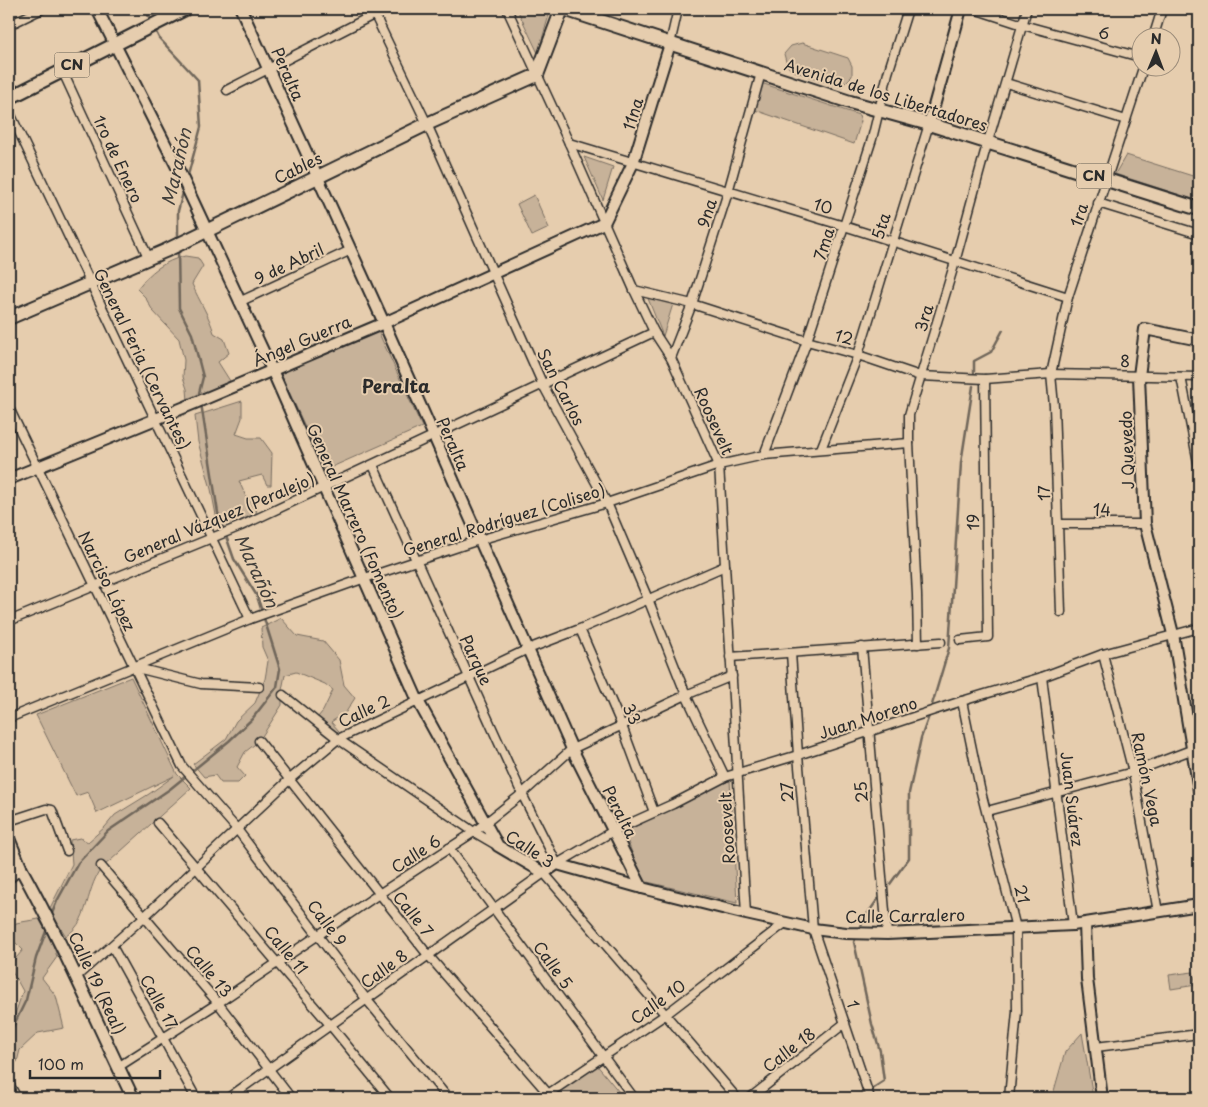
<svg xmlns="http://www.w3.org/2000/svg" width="1208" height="1107" font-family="'Playpen Sans',sans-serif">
<rect width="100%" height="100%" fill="#e6cdae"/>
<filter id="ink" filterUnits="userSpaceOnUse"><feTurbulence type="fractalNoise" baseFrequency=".02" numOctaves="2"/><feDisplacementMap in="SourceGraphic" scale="10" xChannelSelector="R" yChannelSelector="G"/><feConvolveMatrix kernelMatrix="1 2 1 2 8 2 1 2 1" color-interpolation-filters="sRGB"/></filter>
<g filter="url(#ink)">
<g fill="#c7b299" stroke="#796e62">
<polygon points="517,9 549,15 538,53"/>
<polygon points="802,43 848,58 852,66 852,76 841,87 791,70 787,65 784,54 791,46"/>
<polygon points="758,82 859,115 861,121 854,144 749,108"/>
<polygon points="1126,155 1199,178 1199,194 1196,200 1115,174"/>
<polygon points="584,157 613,167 603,200"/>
<polygon points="534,195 549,228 532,236 517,204"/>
<path d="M185,256l13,2 5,8 -11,18c7,17 17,31 22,49l10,6 5,14 -11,9 12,19 -42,20 -1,-12 -4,-12 1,-17 -5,-21 -26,-28 -8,-14 -8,-8c13,-17 27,-28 48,-33z"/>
<polygon points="647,296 673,304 663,336"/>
<polygon points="377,329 422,427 325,470 280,372"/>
<polygon points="242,401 242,418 236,434 248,438 261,438 272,453 271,485 267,485 262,475 239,481 246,497 257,507 256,515 219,531 211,489 198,442 195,416"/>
<polygon points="281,618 297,636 323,641 339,660 344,685 355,698 346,712 331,722 339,731 326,736 312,724 323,711 333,690 325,684 296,672 285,675 282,690 282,705 259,741 245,752 237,767 245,776 238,783 221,783 215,775 204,777 193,764 226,739 236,721 255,703 265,679 268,661 262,647 261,628"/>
<path d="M131,677l46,97 14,14 -81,73c-26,16 -17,59 -44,75l-17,-26 23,-46 -2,-24 10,-2 8,4 17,-15 10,-12 34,-21 25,-18 -77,37 -9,-21 -12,4 -40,-81z"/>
<polygon points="730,780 737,903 643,881 624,832"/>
<polygon points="39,919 52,941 57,957 42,978 56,996 64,1028 38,1033 20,1050 17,1062 9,1067 9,1022 15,1014 23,991 9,966 23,950 9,936 16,923"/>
<polygon points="1193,972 1196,985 1171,989 1169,975"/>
<polygon points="1082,1033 1092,1091 1090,1096 1086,1098 1052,1098 1065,1052"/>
<polygon points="596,1064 624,1098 560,1098 555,1092"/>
</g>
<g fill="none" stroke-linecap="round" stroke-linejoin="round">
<g stroke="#6f665a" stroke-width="2.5">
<polyline points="145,9 151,21"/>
<polyline points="154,28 159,38 198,80 201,127 187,179"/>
<polyline points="178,241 178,211 184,189"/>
<polyline points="178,249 179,308 192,334 203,377 199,393 200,398"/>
<polyline points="974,372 974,361 991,352 1003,330"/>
<polyline points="931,708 949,648 961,463 973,386"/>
<polyline points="890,884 909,858 909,793 921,738 930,713"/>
<polyline points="51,916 57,901 78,863 108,831 170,789 229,741 252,719 277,687 280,669 257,596 234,559 218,513 201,403"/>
<polyline points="859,930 866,916 878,899"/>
<polyline points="856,937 854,942 872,1024 880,1051 884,1081 870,1090"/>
<polyline points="9,1035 26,1000 36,958 48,926"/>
<polyline points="858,1098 866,1093"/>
</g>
<defs>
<g id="minor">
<polyline points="372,9 427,124 543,385 607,503 648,599 686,695 725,777"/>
<polyline points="507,9 569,143 634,290 654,332 671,358 719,465 746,914"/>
<polyline points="974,9 1023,25 1140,57"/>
<polyline points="9,25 42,9"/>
<polyline points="1153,38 1162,9"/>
<polyline points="670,44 678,9"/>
<polyline points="62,70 149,259"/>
<polyline points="1006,83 1126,120"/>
<polyline points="227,90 385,9"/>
<polyline points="9,111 250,619"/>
<polyline points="569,143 844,226 1068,297"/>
<polyline points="1098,203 1199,234"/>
<polyline points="634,290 692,304 807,341 858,355 920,376 985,379 1051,374 1199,377"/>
<polyline points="239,302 351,250"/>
<polyline points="671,358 692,304 728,192 761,73"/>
<polyline points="1181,377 1199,467"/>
<polyline points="9,408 182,766 236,828 367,1000 448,1098"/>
<polyline points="821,449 858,355 929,124"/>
<polyline points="764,455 807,341 872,139 888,73 908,9"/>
<polyline points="373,465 522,794 557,864 613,831 673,804 725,777 798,755 962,701 1042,677 1103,654 1199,628"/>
<polyline points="1059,524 1145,524"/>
<polyline points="1061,612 1054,406 1051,374 1068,297 1143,68"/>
<polyline points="9,621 241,526 654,332"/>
<polyline points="580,629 622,726 654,812"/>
<polyline points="960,640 988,637 985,379"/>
<polyline points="918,644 917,595 909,443 909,415 955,262 984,155 1027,9"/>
<polyline points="862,647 887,934"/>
<polyline points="791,653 798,755 813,929 870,1098"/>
<polyline points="1103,654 1133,772 1158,912"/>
<polyline points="730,657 941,642"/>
<polyline points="133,667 201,684 259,687"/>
<polyline points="1042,677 1073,925"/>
<polyline points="283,695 338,739 474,832 498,846"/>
<polyline points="962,701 980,788 1016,928 1017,1011 1009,1098"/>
<polyline points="9,718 250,619 365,578 479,540 607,503 719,465 764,455 909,443"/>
<polyline points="259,741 428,955 552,1098"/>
<polyline points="987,811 1133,772 1199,747"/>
<polyline points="9,821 46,809 52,810 67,851"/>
<polyline points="158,823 331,1026 390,1098"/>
<polyline points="449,848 634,1098"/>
<polyline points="101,866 218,1003 291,1098"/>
<polyline points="112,946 196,1098"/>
<polyline points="77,976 145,916 290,779 338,739 528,649 580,629 725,566"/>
<polyline points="1096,1047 1199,1034"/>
<polyline points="118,1067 218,1003 379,894 474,832 522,794 572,749 686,695 732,676"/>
<polyline points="9,1084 17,1098"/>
<polyline points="228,1098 544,873 737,1098"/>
<polyline points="542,1098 665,1015 785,923"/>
<polyline points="750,1098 845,1023"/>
</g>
<g id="tertiary">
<polyline points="97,9 180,173 272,370 418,701 498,846 544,873 557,864 642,888 746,914 813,929 846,933 887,934 1073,925 1199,905"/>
<polyline points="241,9 384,323 572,749 642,888"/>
<polyline points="929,124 961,9"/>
<polyline points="1199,340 1145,329 1139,376 1145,524 1173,634 1199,790"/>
<polyline points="9,479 195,403 384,323 604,223 633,163 670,44"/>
<polyline points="1085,924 1087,979 1102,1098"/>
</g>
<path id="secondary" d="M20,867c42,75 76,154 113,231"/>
<g id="primary">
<polyline points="564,9 850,102 929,124 1199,209"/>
<polyline points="9,98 185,9"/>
<polyline points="9,318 165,251 427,124 537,75 562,9"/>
<polyline points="9,841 20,867 9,876"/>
</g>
</defs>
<use href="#minor" stroke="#2b2b2b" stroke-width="11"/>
<use href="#tertiary" stroke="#2b2b2b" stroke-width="14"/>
<use href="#secondary" stroke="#2b2b2b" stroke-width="15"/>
<use href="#primary" stroke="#2b2b2b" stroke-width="16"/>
<use href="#minor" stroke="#e6cdae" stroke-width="8"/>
<use href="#tertiary" stroke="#e6cdae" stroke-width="10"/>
<use href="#secondary" stroke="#e6cdae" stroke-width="11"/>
<use href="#primary" stroke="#e6cdae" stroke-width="12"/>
</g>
</g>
<g text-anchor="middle" stroke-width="4" stroke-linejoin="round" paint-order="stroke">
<g fill="#e6cdae" stroke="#635c52" stroke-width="1">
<rect x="54.5" y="52.5" width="35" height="25" rx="4"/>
<rect x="1076.5" y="163.5" width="35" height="25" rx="4"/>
</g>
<g font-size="15" font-weight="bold" fill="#2b2b2b">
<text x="72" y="70">CN</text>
<text x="1094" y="181">CN</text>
</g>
<g font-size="16" fill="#2b2b2b" stroke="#e6cdae">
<text transform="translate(1104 33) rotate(15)" y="6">6</text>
<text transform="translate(288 74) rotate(66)" y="6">Peralta</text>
<text transform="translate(886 95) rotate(17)" y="6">Avenida de los Libertadores</text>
<text transform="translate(633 114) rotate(-73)" y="6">11na</text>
<text transform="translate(118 159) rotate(65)" y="6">1ro de Enero</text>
<text transform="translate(298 168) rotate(-26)" y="6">Cables</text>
<text transform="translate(823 206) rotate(16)" y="6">10</text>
<text transform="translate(707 213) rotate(-72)" y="6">9na</text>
<text transform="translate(1079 215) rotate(-72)" y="6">1ra</text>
<text transform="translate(881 226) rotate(-72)" y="6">5ta</text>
<text transform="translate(824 244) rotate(-72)" y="6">7ma</text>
<text transform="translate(289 264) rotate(-25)" y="6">9 de Abril</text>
<text transform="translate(924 318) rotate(-73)" y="6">3ra</text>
<text transform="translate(844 337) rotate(15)" y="6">12</text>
<text transform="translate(302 341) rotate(-23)" y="6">Ángel Guerra</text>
<text transform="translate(142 359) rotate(64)" y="6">General Feria (Cervantes)</text>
<text transform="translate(1125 361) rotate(1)" y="6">8</text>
<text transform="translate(561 387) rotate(63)" y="6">San Carlos</text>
<text transform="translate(714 421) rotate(66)" y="6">Roosevelt</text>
<text transform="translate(453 444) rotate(66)" y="6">Peralta</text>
<text transform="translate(1127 450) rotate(-92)" y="6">J Quevedo</text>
<text transform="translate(1044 493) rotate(-92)" y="6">17</text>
<text x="1102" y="516">14</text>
<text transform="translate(219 518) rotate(-23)" y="6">General Vázquez (Peralejo)</text>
<text transform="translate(504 520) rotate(-17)" y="6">General Rodríguez (Coliseo)</text>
<text transform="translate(355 521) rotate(66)" y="6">General Marrero (Fomento)</text>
<text transform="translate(973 522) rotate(-91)" y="6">19</text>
<text transform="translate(107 581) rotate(64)" y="6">Narciso López</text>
<text transform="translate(476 660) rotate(65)" y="6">Parque</text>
<text transform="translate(364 711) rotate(-25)" y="6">Calle 2</text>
<text transform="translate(632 714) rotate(67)" y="6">33</text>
<text transform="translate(868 718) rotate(-18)" y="6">Juan Moreno</text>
<text transform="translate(1147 779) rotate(78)" y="6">Ramón Vega</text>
<text transform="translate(787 792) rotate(-95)" y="6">27</text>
<text transform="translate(861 792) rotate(-95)" y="6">25</text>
<text transform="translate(1072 799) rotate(83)" y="6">Juan Suárez</text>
<text transform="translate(620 812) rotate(63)" y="6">Peralta</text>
<text transform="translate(727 828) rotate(-93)" y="6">Roosevelt</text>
<text transform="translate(530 849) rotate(33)" y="6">Calle 3</text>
<text transform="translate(416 854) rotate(-33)" y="6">Calle 6</text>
<text transform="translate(1022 894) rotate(76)" y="6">21</text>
<text transform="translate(413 914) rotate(51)" y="6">Calle 7</text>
<text transform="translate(905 916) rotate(-1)" y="6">Calle Carralero</text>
<text transform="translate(327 923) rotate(53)" y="6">Calle 9</text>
<text transform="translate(286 950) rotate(50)" y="6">Calle 11</text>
<text transform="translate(553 965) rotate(54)" y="6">Calle 5</text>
<text transform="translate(384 969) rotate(-36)" y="6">Calle 8</text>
<text transform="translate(209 971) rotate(50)" y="6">Calle 13</text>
<text transform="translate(97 983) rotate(65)" y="6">Calle 19 (Real)</text>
<text transform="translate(159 1002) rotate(61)" y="6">Calle 17</text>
<text transform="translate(658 1002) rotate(-36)" y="6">Calle 10</text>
<text transform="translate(853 1004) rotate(72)" y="6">1</text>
<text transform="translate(789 1050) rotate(-38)" y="6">Calle 18</text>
</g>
<g font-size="18" font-style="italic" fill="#423f3b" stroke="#e6cdae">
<text transform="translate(177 167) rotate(-77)" y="6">Marañón</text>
<text transform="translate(256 571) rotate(65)" y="6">Marañón</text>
</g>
<g font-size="18" font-weight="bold" fill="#2b2b2b" stroke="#e6cdae">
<text x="396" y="393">Peralta</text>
</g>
</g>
<rect width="1208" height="1107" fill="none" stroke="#e6cdae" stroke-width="30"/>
<rect x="15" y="15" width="1178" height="1077" fill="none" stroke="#2b2b2b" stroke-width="2" filter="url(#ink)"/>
<g transform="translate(1156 52) rotate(1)"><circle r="24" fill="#e6cdae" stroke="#9b8c7a"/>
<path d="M0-4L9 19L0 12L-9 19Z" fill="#2b2b2b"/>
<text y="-8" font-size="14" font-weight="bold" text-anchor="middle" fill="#2b2b2b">N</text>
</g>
<path d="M30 1070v8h130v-8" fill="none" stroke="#2b2b2b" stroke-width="2.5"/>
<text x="38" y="1070" font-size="15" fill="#2b2b2b" stroke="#e6cdae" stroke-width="4" paint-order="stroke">100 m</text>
</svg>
